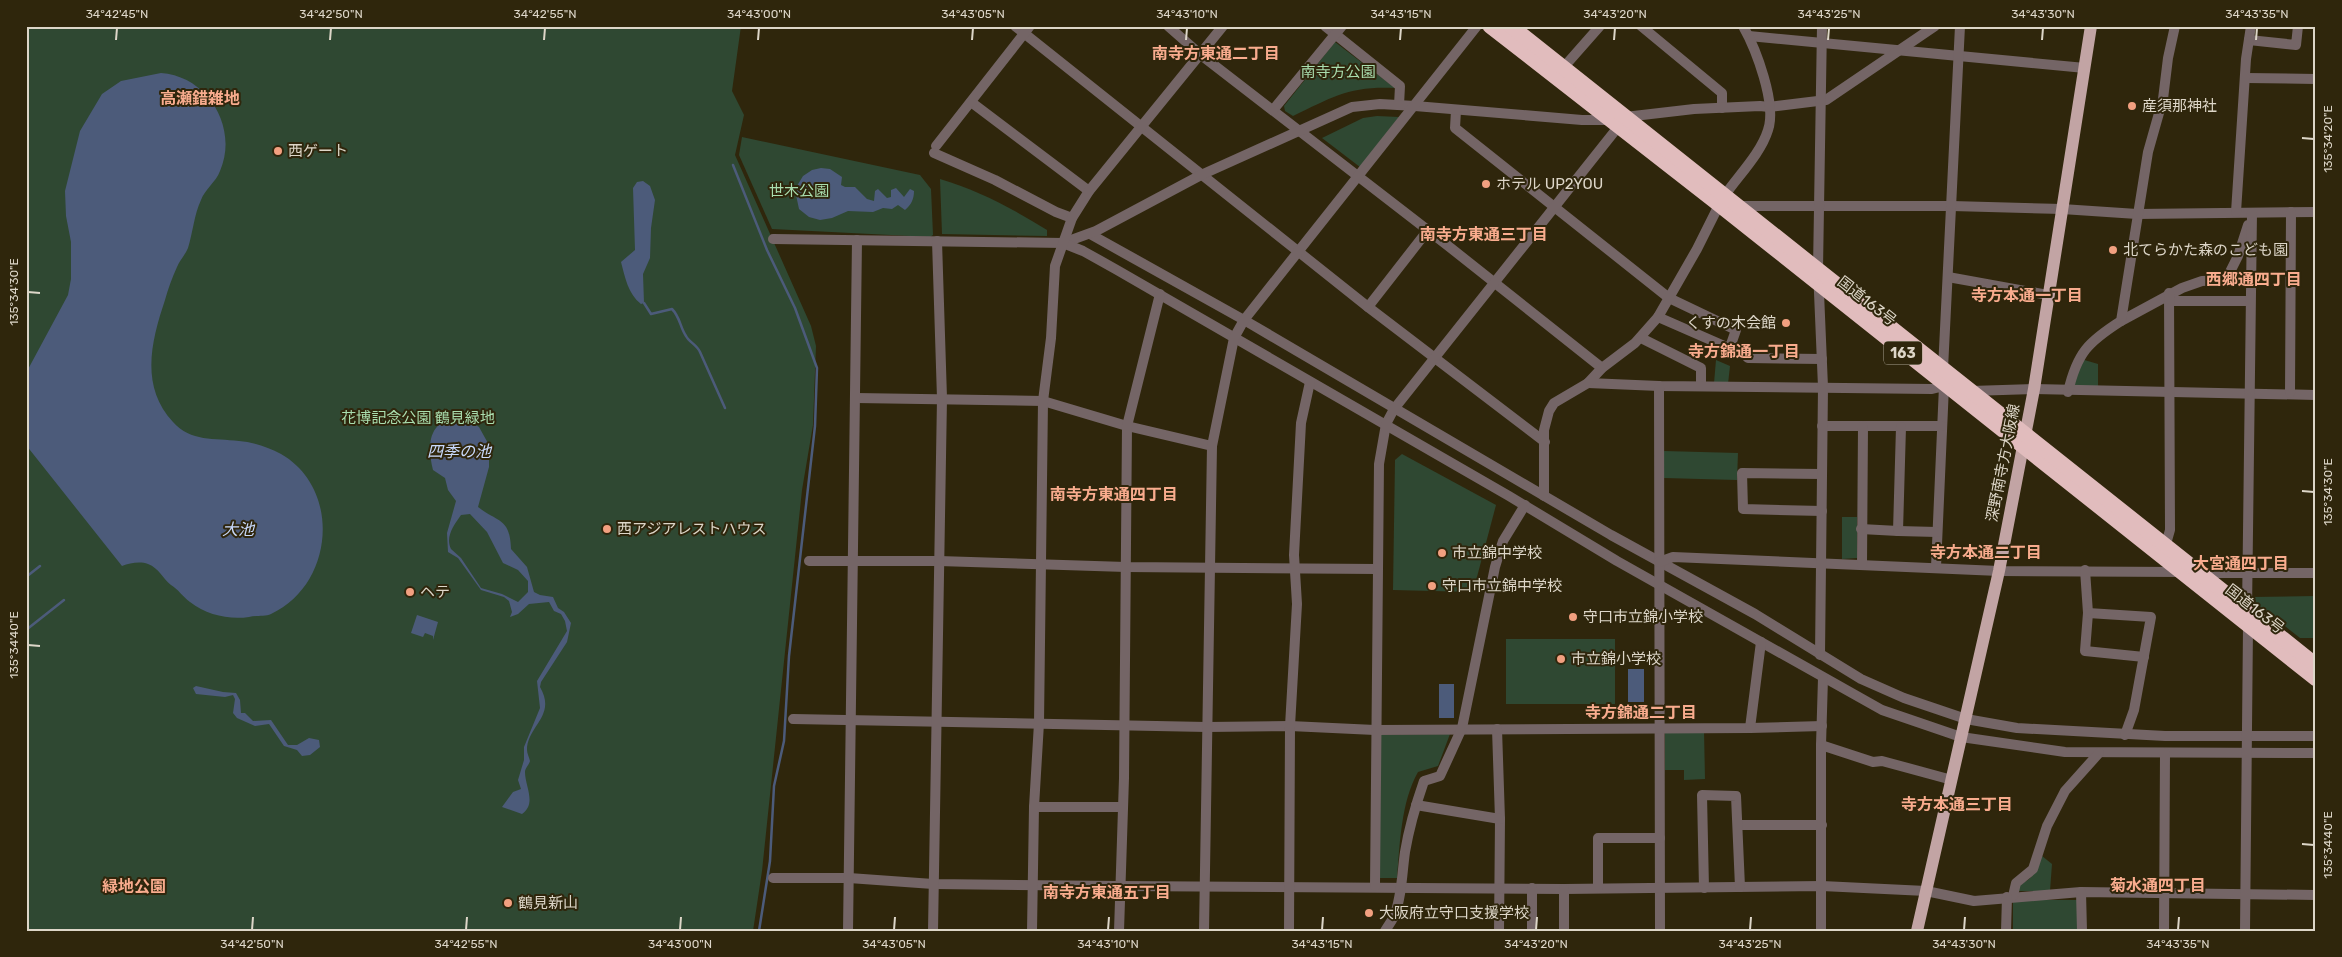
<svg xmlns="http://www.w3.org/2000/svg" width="2342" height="957" font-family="Rubik,'Noto Sans JP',sans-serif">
<rect width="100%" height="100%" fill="#2f260c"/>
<g fill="#2f4832">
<polygon points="26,26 741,26 732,91 744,115 735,155 811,326 816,346 813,425 802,490 762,871 753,931 26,931"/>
<path d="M1335,42l60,46c-46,-2 -62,9 -102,28l-8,-5 -1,-5z"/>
<polygon points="1377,116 1399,117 1360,167 1322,138 1363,118"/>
<polygon points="742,137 920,175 931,189 933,235 930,237 772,229 739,155"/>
<path d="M940,179c38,11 73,30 107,51v6l-105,-2z"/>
<polygon points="2081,359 2098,364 2098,388 2074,387"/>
<polygon points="1716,360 1730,366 1728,384 1714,383"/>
<polygon points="1664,451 1738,453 1737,480 1664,478"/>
<polygon points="1402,454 1496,505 1473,592 1393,590 1395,460"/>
<polygon points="1842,517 1857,517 1857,558 1842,559"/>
<polygon points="2316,596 2316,638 2300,638 2252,600 2252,597"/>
<rect x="1506" y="639" width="109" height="65"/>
<polygon points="1704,730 1705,779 1684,780 1684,770 1665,770 1665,731"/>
<path d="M1450,734l-12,32 -20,6c-17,30 -18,71 -21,106h-18l2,-143z"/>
<path d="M2042,856l10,8 -2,27h-32v-7c15,-2 19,-16 24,-28z"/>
<rect x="2013" y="900" width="64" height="31"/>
</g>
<g fill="#4c5b7a" fill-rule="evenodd">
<path d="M161,73c46,3 78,54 59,98 -4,11 -15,18 -19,29 -7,15 -8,32 -13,48 -3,7 -8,12 -11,19 -5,11 -9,22 -12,33 -14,42 -25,86 8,122 18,20 41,16 66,19 14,1 29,6 42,13 61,35 53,131 -10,160 -6,3 -15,1 -22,3 -20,3 -42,-2 -59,-15 -7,-5 -12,-13 -19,-17 -8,-6 -12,-17 -23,-21 -8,-3 -18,-1 -26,2l-96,-121v-72l42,-78 3,-16v-37l-5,-26 -1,-25 15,-60 22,-37 19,-13z"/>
<path d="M821,168l9,1 12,8 -1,8 4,2h10l12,12 7,2 1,-10 3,-2 9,9 4,-1v-7l5,-2 8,9 6,-8 4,2c0,8 -3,14 -9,19l-7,-5 -6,4 -9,-1 -10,4 -25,-1 -16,7 -12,2 -11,-3 -10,-8 -3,-14 1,-9 6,-10 9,-6z"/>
<path d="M643,181l7,5 5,14 -4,28 -1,30 -7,16 1,29 -3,1c-13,-10 -16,-27 -20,-42l14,-12 -2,-62 4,-6z"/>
<path d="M456,417l10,2 13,8 10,18v22l-11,40c21,16 32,11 33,42l16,18 7,25 6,3 13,2 5,11 6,4 7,11 -4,19 -26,40 -1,5c17,29 -13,39 -13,63 0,3 2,7 3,11 -1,4 -5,7 -5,11 0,14 12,32 -3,42l-20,-7 11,-15 8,-3 -3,-9 6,-20v-13l16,-39 -3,-27 30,-50 -2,-10 -4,-7 -7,-3 -5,-9 -20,2 -11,10 -8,3 2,-5 -3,-11 -5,-4 -23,-7 -23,-32 -10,-6 -1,-19 9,-32 -8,-11 -3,-12 -12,-8c-6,-24 -5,-48 23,-53zM470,514l17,18 16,31 15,7 10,11v11l-10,10 -16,-8 -21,-6 -20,-30 -10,-9c-6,-12 3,-24 10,-34z"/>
<polygon points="417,615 438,622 433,640 433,636 425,633 423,637 411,633"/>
<rect x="1628" y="669" width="16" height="33"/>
<rect x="1439" y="684" width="15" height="34"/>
<polygon points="196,686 223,692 236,693 240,700 241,713 245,713 253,721 271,720 288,745 297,745 309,738 319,740 320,747 310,755 302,756 297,750 284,746 269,724 255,726 237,718 233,713 235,699 233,695 225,697 196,694 193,688"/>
</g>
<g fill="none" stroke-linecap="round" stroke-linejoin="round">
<g stroke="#4c5b7a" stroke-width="2.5">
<polyline points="733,165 767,250 795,308 817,368 815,426 789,656 784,741 774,786 770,861 759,931"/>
<path d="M644,303l7,11 21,-5c8,8 8,18 14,27 3,6 11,9 14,16l25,56"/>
<polyline points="26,577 40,566"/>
<polyline points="26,630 64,600"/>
</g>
<g stroke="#746566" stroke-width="10">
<polyline points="1015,26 1368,307 1545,442"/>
<polyline points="1168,26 1201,55 1447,245 1602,368"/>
<polyline points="1325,26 1400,86 1399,105"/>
<polyline points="1641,26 1722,93 1722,108"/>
<polyline points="1749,36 2085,68"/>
<polyline points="2249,40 2296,45 2298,26"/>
<polyline points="1563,68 1600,26"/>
<polyline points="2246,78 2316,79"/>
<polyline points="971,102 1089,191"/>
<polyline points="1273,110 1342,26"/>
<polyline points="1456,110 1455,128 1669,298 1736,330 1729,350"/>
<polyline points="1625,117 1694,109 1760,106 1769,107 1826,100 1935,26"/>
<polyline points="936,146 1030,26"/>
<polyline points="934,153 995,180 1056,212 1072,218"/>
<path d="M1725,195c14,-20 36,-42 43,-65 9,-26 -12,-81 -25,-104"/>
<polyline points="1739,206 1952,206 2062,209 2137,214 2316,212"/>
<polyline points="2236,212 2246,59 2251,26"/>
<polyline points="1090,234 1244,320 1611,535 1755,614 1861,679 1904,698 1966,719 2017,728 2165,736 2316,736"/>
<polyline points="773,239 1063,243 1096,231 1201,175 1352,107 1380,104 1415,106 1582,120 1611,120"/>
<polyline points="1063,243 1083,251 1117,270 1509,496 1617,561 1882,710 1961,737 2065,752 2316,753"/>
<polyline points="1948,277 2048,295"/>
<polyline points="2169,301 2250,301"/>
<polyline points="1368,307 1428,230"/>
<polyline points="1658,317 1745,355 1748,358 1822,359"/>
<polyline points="2121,321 2182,288 2202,281 2226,280 2238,256 2248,225"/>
<polyline points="1641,338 1701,368 1701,386"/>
<polyline points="1943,369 1960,26"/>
<polyline points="1588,383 1659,386 1932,389 1944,386 1936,567"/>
<polyline points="1659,386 1660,931"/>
<polyline points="1971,391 2034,389 2316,395"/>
<path d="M2068,392c9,-39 20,-50 53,-71l27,-169 15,-53 5,-41 7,-32"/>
<polyline points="2290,393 2291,212"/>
<polyline points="856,398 1043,401 1127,426 1212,446"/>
<polyline points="1822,426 1942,426"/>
<polyline points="1821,474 1742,473 1743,509 1822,511"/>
<polyline points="1544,496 1544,430 1549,411 1554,403 1588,383 1602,368 1635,343 1658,317 1697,249 1719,205"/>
<polyline points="1861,529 1898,531 1901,427"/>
<polyline points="1898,531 1937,532"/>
<polyline points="2166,544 2170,530 2169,293"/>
<polyline points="809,561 939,561 1126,567 1377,569"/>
<polyline points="1659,562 1673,557 1999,571 2182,572"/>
<polyline points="1862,565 1863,426"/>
<polyline points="2085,570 2088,613 2085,651 2144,657"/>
<polyline points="2199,573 2316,573"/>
<polyline points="2247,611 2252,213"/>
<polyline points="2088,613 2151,617 2134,710 2125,735"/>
<polyline points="1820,655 1823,387 1818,269 1822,26"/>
<polyline points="793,719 1207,727 1290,726 1375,730 1750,728 1822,726"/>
<polyline points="1750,728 1761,642"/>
<polyline points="1497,729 1500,819 1499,931"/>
<polyline points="1821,745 1873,762 1882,761 1952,780"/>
<polyline points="1416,805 1500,819"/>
<polyline points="1034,807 1122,807"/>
<polyline points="1738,825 1822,825"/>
<polyline points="773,878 849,878 933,884 1120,886 1564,889 1822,886 1926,891 1974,901 2081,892 2316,895"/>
<polyline points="1375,886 1379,464 1386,424 1394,409 1622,122"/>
<polyline points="1598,888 1598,838 1660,838"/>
<polyline points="1704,888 1702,795 1736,796 1740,887"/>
<polyline points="2081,892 2082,931"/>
<polyline points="2013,896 2016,883 2033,869 2047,826 2065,791 2099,753"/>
<path d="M1394,917c8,-21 8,-44 11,-65 4,-24 11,-48 19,-71l16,-5 22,-48 33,-161 8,-26 22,-36"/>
<polyline points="848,931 857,240"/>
<polyline points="933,931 942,398 937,241"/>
<polyline points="1032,931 1034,807 1039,723 1043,401 1051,338 1055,266 1072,218 1089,191 1223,26"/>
<polyline points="1119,931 1124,778 1127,426 1160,294"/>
<polyline points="1204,931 1212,446 1234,338 1244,320 1477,26"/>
<polyline points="1289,931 1290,726 1297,604 1294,555 1301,423 1310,382"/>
<polyline points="1385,931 1392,920"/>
<polyline points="1532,931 1532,888"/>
<polyline points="1564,931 1564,889"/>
<polyline points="1821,931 1821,745 1823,678"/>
<polyline points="2006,931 2007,897"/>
<polyline points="2164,931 2165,753"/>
<polyline points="2245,931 2248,627"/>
</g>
<polyline stroke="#c2a4a4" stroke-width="12" points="1917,931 1999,571 2034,389 2091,26"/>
<g stroke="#e1bcbd" stroke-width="15">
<polyline points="1490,26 1712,199 2316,679"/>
<polyline points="1511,26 2316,665"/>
</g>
</g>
<path fill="none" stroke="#ddd6c8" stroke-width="2" d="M116,40l1,-12M330,40l1,-12M544,40l1,-12M758,40l1,-12M972,40l1,-12M1186,40l1,-12M1400,40l1,-12M1614,40l1,-12M1828,40l1,-12M2042,40l1,-12M2256,40l1,-12M2302,138l12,1M28,292l12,1M2302,491l12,1M28,645l12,1M2302,844l12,1M252,930l1,-13M466,930l1,-13M680,930l1,-13M894,930l1,-13M1108,930l1,-13M1322,930l1,-13M1536,930l1,-13M1750,930l1,-13M1964,930l1,-13M2178,930l1,-13"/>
<g fill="#f2a080" stroke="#2f260c" stroke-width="2">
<circle cx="2132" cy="106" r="5"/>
<circle cx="278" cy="151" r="5"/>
<circle cx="1486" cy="184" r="5"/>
<circle cx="2113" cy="250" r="5"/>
<circle cx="1786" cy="323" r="5"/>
<circle cx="607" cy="529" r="5"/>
<circle cx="1442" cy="553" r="5"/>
<circle cx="1432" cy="586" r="5"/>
<circle cx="410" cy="592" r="5"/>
<circle cx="1573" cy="617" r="5"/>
<circle cx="1561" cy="659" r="5"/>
<circle cx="508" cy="903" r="5"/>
<circle cx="1369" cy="913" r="5"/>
</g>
<g text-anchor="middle" stroke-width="4" stroke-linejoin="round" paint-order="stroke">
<rect fill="#2f260c" stroke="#a9a190" stroke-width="1" x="1884" y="341.5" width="38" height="23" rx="4"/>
<g font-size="14" font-weight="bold" fill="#ddd6c8">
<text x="1903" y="358">163</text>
</g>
<g font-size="15" fill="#a9ddae" stroke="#2f260c">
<text x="1338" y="77">南寺方公園</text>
<text x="799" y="196">世木公園</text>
<text x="418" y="423">花博記念公園 鶴見緑地</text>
</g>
<g font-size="15" fill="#ddd6c8" stroke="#2f260c" text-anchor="start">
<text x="2142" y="111">産須那神社</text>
<text x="288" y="156">西ゲート</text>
<text x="1496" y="189">ホテル UP2YOU</text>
<text x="2123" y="255">北てらかた森のこども園</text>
<text x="1776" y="328" text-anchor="end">くすの木会館</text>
<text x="617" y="534">西アジアレストハウス</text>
<text x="1452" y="558">市立錦中学校</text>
<text x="1442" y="591">守口市立錦中学校</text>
<text x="420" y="597">ヘテ</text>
<text x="1583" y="622">守口市立錦小学校</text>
<text x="1571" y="664">市立錦小学校</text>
<text x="518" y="908">鶴見新山</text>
<text x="1379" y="918">大阪府立守口支援学校</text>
</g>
<g font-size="15" fill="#ddd6c8" stroke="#2f260c">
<text transform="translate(1867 301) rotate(38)" y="5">国道163号</text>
<text transform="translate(2003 463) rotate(-79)" y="5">深野南寺方大阪線</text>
<text transform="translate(2255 609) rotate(38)" y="5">国道163号</text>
</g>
<g font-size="16" font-weight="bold" fill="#f9ac8e" stroke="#2f260c">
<text x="1216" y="59">南寺方東通二丁目</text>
<text x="200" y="104">高瀬錯雑地</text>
<text x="1484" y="240">南寺方東通三丁目</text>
<text x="2254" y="285">西郷通四丁目</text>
<text x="2027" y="301">寺方本通一丁目</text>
<text x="1744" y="357">寺方錦通一丁目</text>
<text x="1114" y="500">南寺方東通四丁目</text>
<text x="1986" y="558">寺方本通二丁目</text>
<text x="2241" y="569">大宮通四丁目</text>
<text x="1641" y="718">寺方錦通二丁目</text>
<text x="1957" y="810">寺方本通三丁目</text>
<text x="2158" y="891">菊水通四丁目</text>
<text x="134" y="892">緑地公園</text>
<text x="1107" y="898">南寺方東通五丁目</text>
</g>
<g font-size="16" font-style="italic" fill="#c8d9fb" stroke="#2f260c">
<text x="459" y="457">四季の池</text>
<text x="238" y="535">大池</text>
</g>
</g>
<rect width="2342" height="957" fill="none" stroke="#2f260c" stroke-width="55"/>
<rect x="28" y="28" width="2286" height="902" fill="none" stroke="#ddd6c8" stroke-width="2"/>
<g font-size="12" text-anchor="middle" fill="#ddd6c8">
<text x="117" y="18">34°42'45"N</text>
<text x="331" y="18">34°42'50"N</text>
<text x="545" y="18">34°42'55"N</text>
<text x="759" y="18">34°43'00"N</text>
<text x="973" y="18">34°43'05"N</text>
<text x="1187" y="18">34°43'10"N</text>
<text x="1401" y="18">34°43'15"N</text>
<text x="1615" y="18">34°43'20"N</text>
<text x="1829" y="18">34°43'25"N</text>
<text x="2043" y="18">34°43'30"N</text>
<text x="2257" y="18">34°43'35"N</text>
<text transform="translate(2328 139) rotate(-90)" y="4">135°34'20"E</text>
<text transform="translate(14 292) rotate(-90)" y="4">135°34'30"E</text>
<text transform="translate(2328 492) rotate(-90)" y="4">135°34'30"E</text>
<text transform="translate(14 645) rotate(-90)" y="4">135°34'40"E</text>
<text transform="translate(2328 845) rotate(-90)" y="4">135°34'40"E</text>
<text x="252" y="948">34°42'50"N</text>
<text x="466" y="948">34°42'55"N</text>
<text x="680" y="948">34°43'00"N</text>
<text x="894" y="948">34°43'05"N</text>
<text x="1108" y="948">34°43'10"N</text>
<text x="1322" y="948">34°43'15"N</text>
<text x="1536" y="948">34°43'20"N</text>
<text x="1750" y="948">34°43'25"N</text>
<text x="1964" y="948">34°43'30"N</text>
<text x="2178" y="948">34°43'35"N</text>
</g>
</svg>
